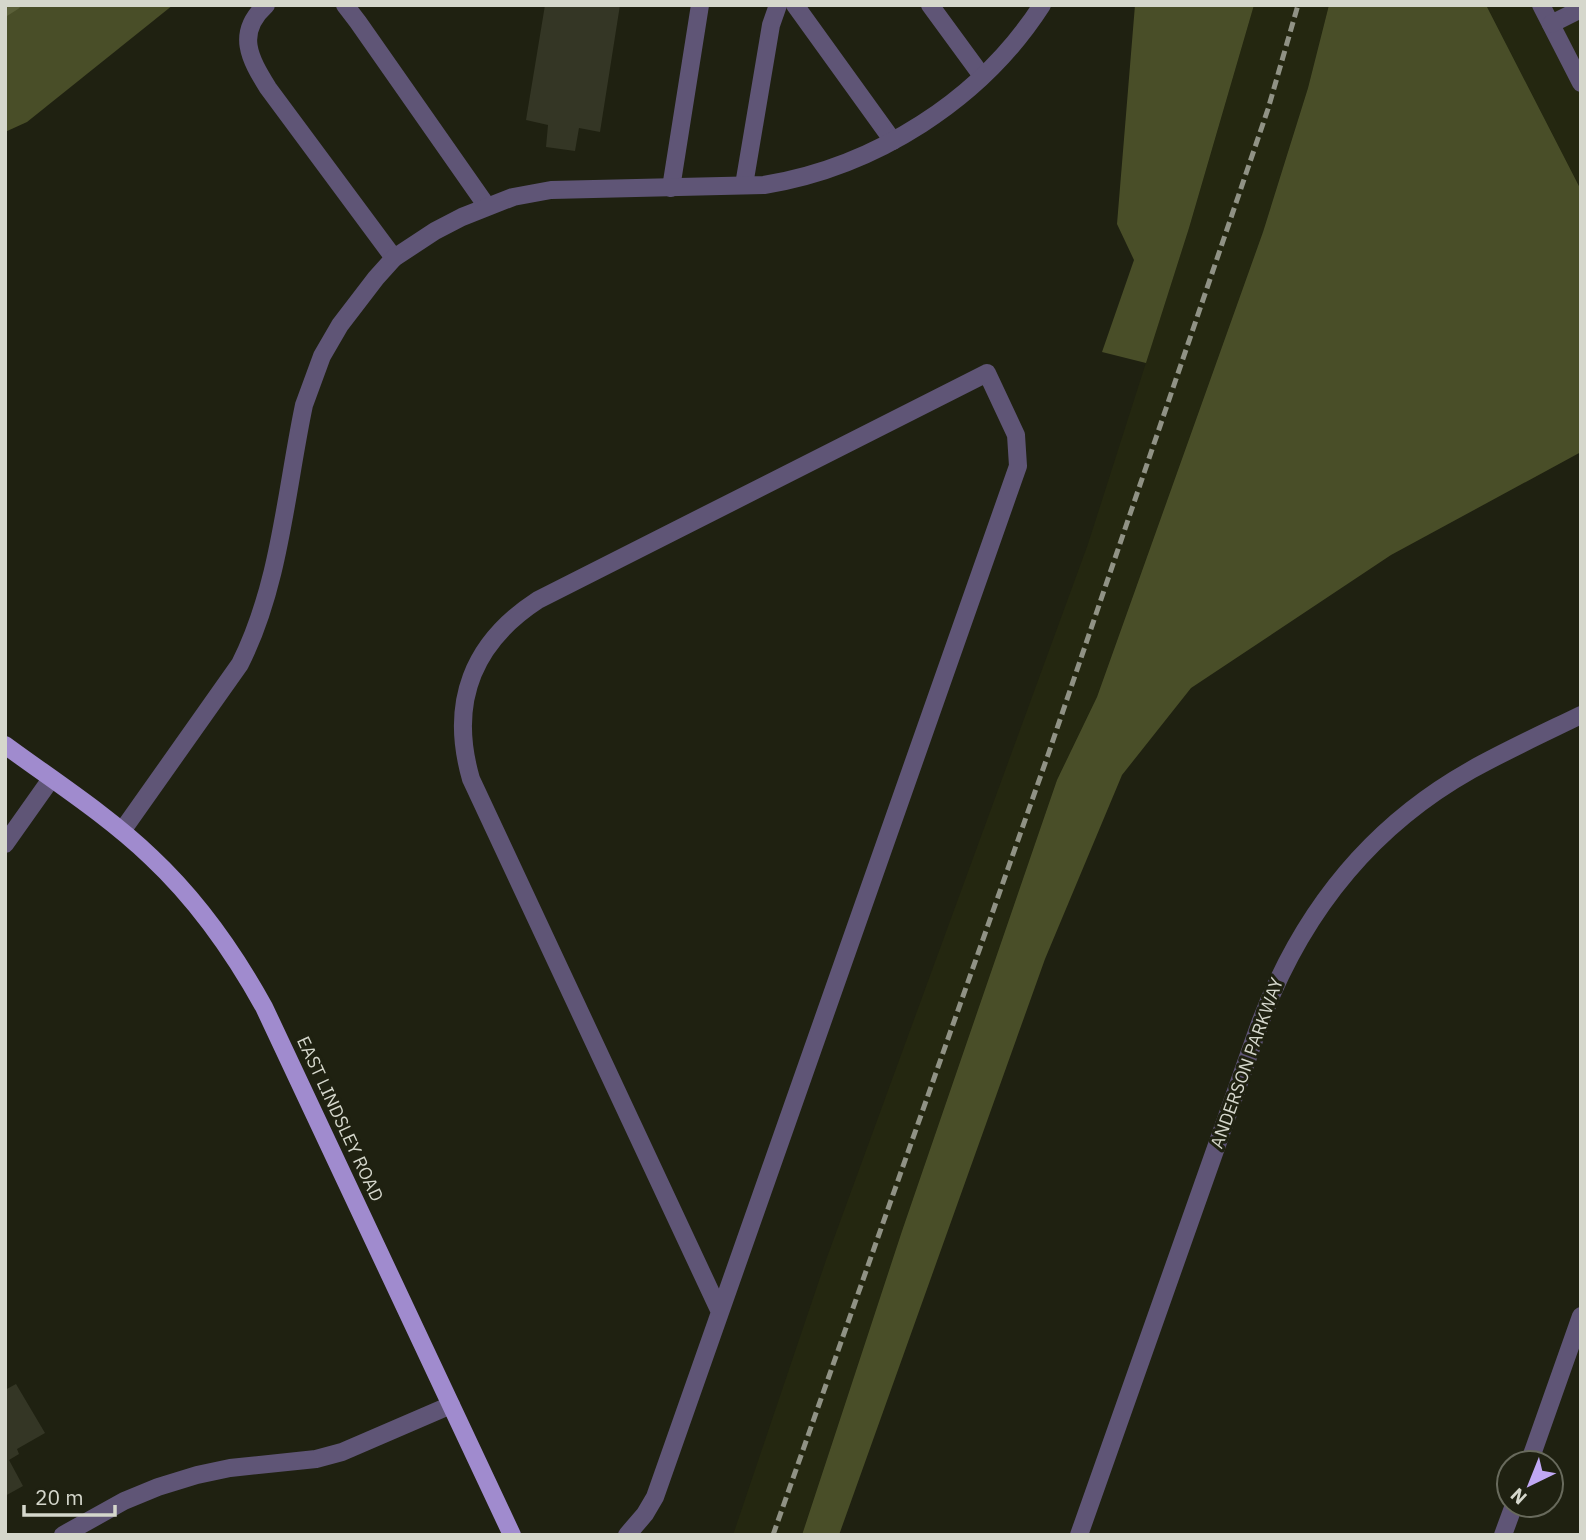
<svg xmlns="http://www.w3.org/2000/svg" width="1586" height="1540" font-family="'IBM Plex Sans',sans-serif">
<rect width="100%" height="100%" fill="#1f2111"/>
<g fill="#242710">
<polygon points="1254,5 1329,5 1308,88 1263,232 1097,697 1057,780 902,1231 802,1535 733,1535 826,1260 1088,544 1189,228"/>
<polygon points="1486,5 1581,5 1581,190"/>
</g>
<g fill="#494e28">
<polygon points="5,5 173,5 27,122 5,132"/>
<polygon points="1135,5 1254,5 1189,228 1146,363 1102,352 1134,260 1117,224"/>
<polygon points="1329,5 1486,5 1581,190 1581,452 1391,555 1191,688 1122,775 1045,959 839,1535 802,1535 902,1231 1057,780 1097,697 1263,232 1308,88"/>
</g>
<g fill="none" stroke-linecap="round" stroke-linejoin="round">
<polyline stroke="#5b6039" stroke-width="9" points="5,12 16,5"/>
</g>
<g fill="#343625">
<polygon points="545,5 620,5 600,132 579,128 575,151 546,147 548,125 526,120"/>
<polygon points="16,1384 45,1433 17,1449 19,1454 9,1460 23,1486 5,1496 5,1390"/>
</g>
<g fill="none" stroke-linecap="round" stroke-linejoin="round">
<g stroke="#5f5576" stroke-width="18">
<path d="M266,5c-31,28 -16,54 2,83l126,170"/>
<polyline points="345,5 358,22 486,205"/>
<polyline points="795,5 893,141"/>
<polyline points="930,5 982,76"/>
<polyline points="1541,5 1581,83"/>
<polyline points="1551,24 1581,9"/>
<polyline points="744,185 771,25 778,5"/>
<polyline points="671,188 700,5"/>
<path d="M122,831l118,-167c40,-79 46,-174 64,-259l18,-49 18,-31 36,-47 18,-20 41,-27 27,-14 51,-20 38,-7 213,-5c111,-18 217,-85 278,-180"/>
<polyline points="5,844 51,779"/>
<polyline points="1529,1463 1581,1316"/>
<polyline points="63,1535 124,1501 158,1487 197,1475 230,1468 316,1459 342,1452 451,1405"/>
<path d="M627,1535l18,-21 10,-17 363,-1031 -2,-31 -29,-62 -449,227c-66,43 -89,103 -67,179l249,533"/>
<path d="M1079,1535l180,-509c41,-111 109,-198 212,-256 36,-20 73,-37 110,-55"/>
<polyline points="1503,1535 1514,1505"/>
</g>
<path stroke="#a08bce" stroke-width="18" d="M5,745c49,36 102,70 146,112 47,44 82,94 113,150l248,528"/>
<polyline stroke="#909285" stroke-width="5" stroke-dasharray="10 5" stroke-linecap="butt" points="773,1535 1048,755 1268,109 1298,5"/>
</g>
<g text-anchor="middle" stroke-width="6" stroke-linejoin="round" paint-order="stroke">
<g font-size="18" fill="#d5d7cc" stroke="#1f2111">
<text transform="translate(1247 1063) rotate(-70)" y="6">ANDERSON PARKWAY</text>
<text transform="translate(340 1119) rotate(65)" y="6">EAST LINDSLEY ROAD</text>
</g>
</g>
<rect width="1586" height="1540" fill="none" stroke="#d5d7cc" stroke-width="14"/>
<g transform="translate(1530 1484) rotate(223)"><circle r="33" fill="#1f2111" stroke="#686a5c" stroke-width="2"/>
<path d="M0-5L12 26L0 18L-12 26Z" fill="#c0a8f4"/>
<text y="-10" font-size="19" font-weight="bold" text-anchor="middle" fill="#d5d7cc">N</text>
</g>
<path d="M24 1505v10h91v-10" fill="none" stroke="#d5d7cc" stroke-width="3.5"/>
<text x="35" y="1505" font-size="21" fill="#d5d7cc" stroke="#1f2111" stroke-width="5" paint-order="stroke">20 m</text>
</svg>
